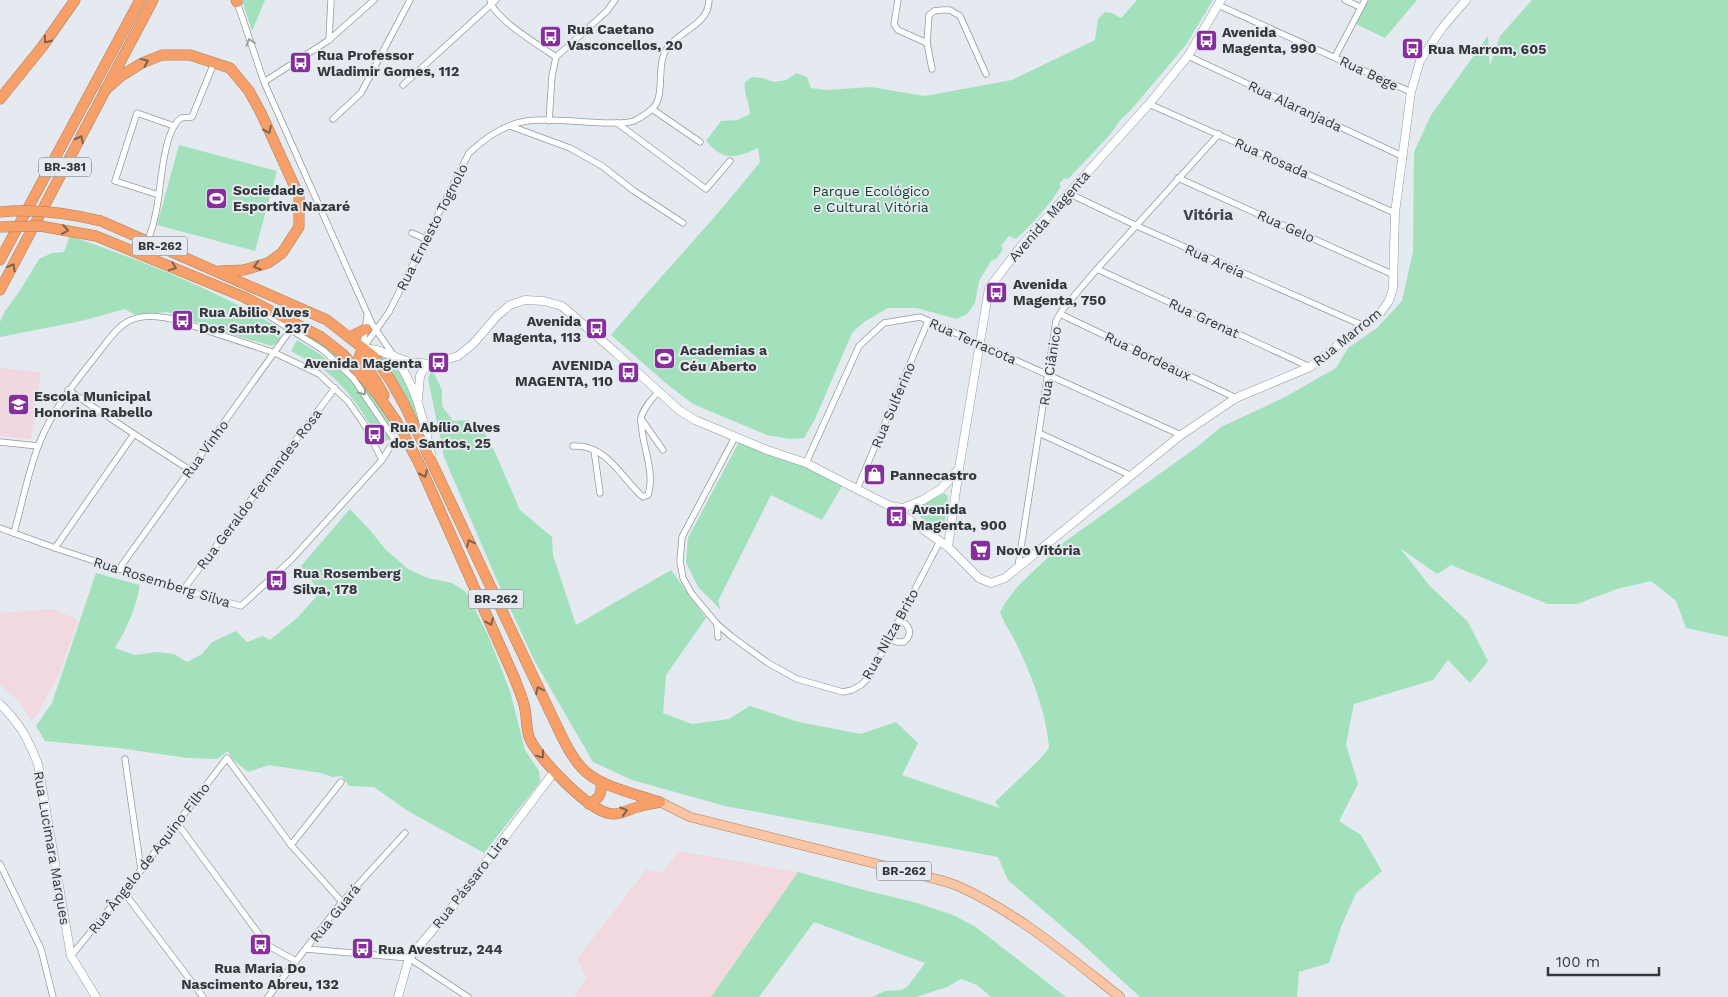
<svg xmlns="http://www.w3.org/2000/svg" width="1728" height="997" font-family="'Work Sans',sans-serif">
<rect width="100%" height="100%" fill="#e4eaf0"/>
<g fill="#f2d8df">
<polygon points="52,609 78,620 60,671 37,715 31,720 20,702 0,684 0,613"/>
<polygon points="679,851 798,872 711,997 577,997 574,995 587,979 577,959 646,870 662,873"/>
</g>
<polygon fill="#f1d8e0" points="0,368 41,372 31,439 0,436"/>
<g fill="#a3e1bd">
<polygon points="242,0 265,0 252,31"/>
<path d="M1137,0h76l-27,45 -56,66 -8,7 -13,18 -41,43 -4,-1 -5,6 2,2c-10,18 -30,39 -45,53l-7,-3 -8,10 2,3 -6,9 -6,3 -12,20 -4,22 -8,11 -10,5 -41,-11h-28l-24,14 -12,11 -37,86 -11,19 -14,1 -23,-4 -74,-31 -25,-19 -57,-50c49,-59 102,-113 149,-173l-2,-14c-22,10 -34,14 -52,-7l15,-20 17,-1 12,-6c0,-12 -7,-21 -5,-32l7,-5 11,1 11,4 12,-2 11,-7 10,4 4,11 15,2 45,-3 54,9 87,-16 83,-40 3,-21 7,-7 7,1 9,5z"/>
<polygon points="1369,0 1417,0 1385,38 1356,24 1359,14"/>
<path d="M1532,0h196v637l-42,-9 -10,-27 -25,-20 -34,8 -40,15h-29l-97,-39 -14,9 -37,-26 29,37 39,37 20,39 -18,22 -22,-23 -15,20 -79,24 -8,40 12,40 -19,37 22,14 21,36 -26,22 -15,34 -12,36 -30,9 -2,25h-157l-60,-55 -72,-62 -10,-23 -273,-51 -93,-26 -39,-18 -59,-102 -38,-82 -52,-121 -16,-79 4,-9 10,21v16l11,15 15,-1 16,12 10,18 26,60 32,27 1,18 23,70 95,-55 35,48 -40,57 -3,38 29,11 37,-5 21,-13 49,16 62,12 35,-12 22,21 -16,32 98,33 -5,-6 45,-43 9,-11c-2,-34 -18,-74 -33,-105 -5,-11 -12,-19 -16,-31l7,-12 12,-15 44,-42 134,-96 24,-20 62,-29 53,-30 12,-20 29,-20 25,-27 11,-49 1,-100 17,-37 57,-79 2,29 10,-29z"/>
<polygon points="179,145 277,171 255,251 157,225"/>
<path d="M70,236c72,25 143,52 209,92l2,12 -9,6 -49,-14 -56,-20 -32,3 -10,-6 -44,12 -81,16v-15l5,-11 16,-22 18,-30 13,-6 12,-1z"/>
<path d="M293,326c11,6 24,11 34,19 25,18 49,55 65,81l-2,1 -37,-54 -28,-24z"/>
<path d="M297,340c19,11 39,24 54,40 15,17 28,39 39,59l-10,5c-15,-30 -33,-59 -62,-78 -9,-5 -18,-10 -27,-15z"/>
<path d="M376,351c4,3 9,5 13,8 22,18 27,52 34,78z"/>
<polygon points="740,440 804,466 842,486 822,520 771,495 718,601 721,610 698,587 686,562 688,538"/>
<polygon points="944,493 948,496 944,529 939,534 912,509"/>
<path d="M350,509l19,20 17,21 22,19 20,9 24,5 14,9 22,43 22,56 15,59 14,21 1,11 -56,71 -76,-42 -34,-24 -25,-1 -7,-10 -10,1 -11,-4 -52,-8 -21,7 -16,-13 -4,-8 -11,8 -30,-1 -68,-10 -74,-7 -9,-15 16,-23 44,-130 44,12c-4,23 -13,43 -25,63l20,7 22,-3 17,2 13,8 15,-8 10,-12 24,-11 11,11 16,-6 7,4 27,-22 19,-21v-10l-15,-21z"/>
<polygon points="798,872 864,890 914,902 953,915 976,927 1066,997 991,997 977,985 961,979 947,987 916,997 872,997 885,991 902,990 908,986 925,963 814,922 759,997 711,997"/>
</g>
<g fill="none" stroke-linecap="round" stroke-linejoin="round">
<defs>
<g id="street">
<path d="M490,0c3,18 50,46 66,57"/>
<polyline points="898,0 894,24 898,30 927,43"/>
<polyline points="1345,0 1360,7"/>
<polyline points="235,1 237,2 264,82 372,324 394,356"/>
<polyline points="1218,5 1411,92"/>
<polyline points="329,40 331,0"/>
<polyline points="1188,56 1402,156"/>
<polyline points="1335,57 1365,0"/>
<polyline points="932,69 927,43 929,15 934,11 942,10 950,10 960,16 986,74"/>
<polyline points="264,82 329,40 374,0"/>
<polyline points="403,85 496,0"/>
<polyline points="1149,104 1395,213"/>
<polyline points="652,109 700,142"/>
<polyline points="333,119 361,93 410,0"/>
<polyline points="549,121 552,76 556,57 607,11 615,0"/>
<polyline points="617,123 706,189 730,161"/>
<polyline points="510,126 570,148 602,166 634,191 683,223"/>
<polyline points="1178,178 1394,275"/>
<polyline points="1068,193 1137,226 1364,326"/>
<polyline points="159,195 115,181 137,113 174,126"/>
<polyline points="412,233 426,239"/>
<path d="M148,241c4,-11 7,-22 9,-34 4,-21 6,-76 24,-89l11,-1 22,-54"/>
<polyline points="1097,269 1310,367"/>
<polyline points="263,312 323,350 353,378 394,439"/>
<polyline points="1060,314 1236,398"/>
<polyline points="363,347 367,316"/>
<path d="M363,348l26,-36 80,-159c16,-15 35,-29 58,-32 22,-3 54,1 77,2 9,0 21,1 30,-2 6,-3 14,-8 19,-13 13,-12 2,-46 15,-61 13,-17 41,-23 41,-47"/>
<polyline points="68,390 134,434 190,470"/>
<polyline points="642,420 663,450"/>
<polyline points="1039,433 1132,476"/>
<polyline points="735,437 682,537 680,561 683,578 692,594 717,624 731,636 768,663 797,679 843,692 852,690 861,685 870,676 940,541"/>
<polyline points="0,442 38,446"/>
<path d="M573,446c34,-2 48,32 70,51l5,-2c7,-22 -4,-44 -6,-65 0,-4 -2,-9 -1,-12 2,-10 11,-19 17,-26"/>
<polyline points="594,450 600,493"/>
<polyline points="806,463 859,346 884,323 920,317 1181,435"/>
<polyline points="857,489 928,321"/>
<polyline points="0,528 55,548 183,590 241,606 291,560 382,460 401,430"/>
<path d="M14,533c8,-29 14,-61 25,-89 13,-34 37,-63 60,-92 8,-10 16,-23 28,-30 14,-8 30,-6 45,-3l103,34 44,21 29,27 16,23 18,36"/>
<polyline points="55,548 134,434"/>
<polyline points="1018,567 1056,321 1063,309 1097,269 1219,134"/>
<polyline points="119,569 291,329"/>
<polyline points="183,590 335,388"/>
<polyline points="717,624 718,637"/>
<path d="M889,638l8,4h7c10,-9 5,-16 -4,-23"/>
<polyline points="125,759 141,870"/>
<polyline points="177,823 267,945 296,961"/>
<polyline points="291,845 341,782"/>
<polyline points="0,864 41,949 53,997"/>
<polyline points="123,891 203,997"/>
<polyline points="306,949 409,958 468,997"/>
<polyline points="71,956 141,870 227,758 291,845 342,902"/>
<polyline points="268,997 342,902 405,833"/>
</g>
<g id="secondary">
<polyline points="363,348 377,350 409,362 431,364"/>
<path d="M394,356c22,29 29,63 37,98"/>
<polyline points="418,399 420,376 423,370 431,364 458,356 473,344 497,316 510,305 525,300 544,301 562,306 614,351 679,410 695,420 767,450 806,463 890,506 903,508 923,500 941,489 959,469"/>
<polyline points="890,506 948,547 979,578 991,583 1005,578 1181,435 1236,398 1310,367 1381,312 1389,301 1393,288 1395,213 1411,92 1420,61 1442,28 1466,0"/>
<polyline points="948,547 959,469 989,288 1022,245 1149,104 1188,56 1221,0"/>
<path d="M0,704c21,21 27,33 38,60l33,192 25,41"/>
<polyline points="398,997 409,958 453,906 554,772"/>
</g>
<path id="primary" d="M660,802l30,15 231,58c13,4 26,6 37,11 60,27 111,71 162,111"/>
<g id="highway">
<polyline points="236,0 237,2"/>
<polyline points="105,90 121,76 142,63 162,55 190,55 230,68 249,91 261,113 299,196 299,227 282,253 268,263 244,270 220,271"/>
<polyline points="0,99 42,47 75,0"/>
<path d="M101,221l226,99 47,37 17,24 14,25 146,308c9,18 17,39 31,54 15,18 55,26 77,34"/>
<path d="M96,236l148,61 77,40 23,18 34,40 18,26 22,40 96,216c4,11 9,21 11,32 2,10 1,22 5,30 9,20 61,75 83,75 9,0 16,-5 25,-7 7,-3 15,-3 22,-5"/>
<polyline points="0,260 140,0"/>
<polyline points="0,290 153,0"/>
<polyline points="350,337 366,329"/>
<polyline points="363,348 359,357 377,383 384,395"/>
<path d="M589,804c11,-6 13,-10 12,-22"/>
</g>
</defs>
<use href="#street" stroke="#949a9e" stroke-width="7"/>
<use href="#secondary" stroke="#949a9e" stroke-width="9"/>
<use href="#primary" stroke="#b27b58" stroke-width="10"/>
<use href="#highway" stroke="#b27b58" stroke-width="11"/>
<use href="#street" stroke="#fff" stroke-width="5.5"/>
<use href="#secondary" stroke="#fff" stroke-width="8"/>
<use href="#primary" stroke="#fac5a4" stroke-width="9"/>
<use href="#highway" stroke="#f69f68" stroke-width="10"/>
<defs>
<g id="highway-bridge">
<path d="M0,212c35,-4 68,1 101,9"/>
<polyline points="0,227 40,226 96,236"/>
</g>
</defs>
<use href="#highway-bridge" stroke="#b27b58" stroke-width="11" stroke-linecap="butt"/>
<use href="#highway-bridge" stroke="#f69f68" stroke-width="10"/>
</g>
<defs><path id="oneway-chevron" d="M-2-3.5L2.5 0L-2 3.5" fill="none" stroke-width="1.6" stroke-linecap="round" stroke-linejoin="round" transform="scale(1.25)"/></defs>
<g stroke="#82614c">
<use href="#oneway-chevron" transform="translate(47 40) rotate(125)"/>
<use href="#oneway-chevron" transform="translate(145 62) rotate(-24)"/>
<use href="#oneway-chevron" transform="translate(268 130) rotate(65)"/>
<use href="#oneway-chevron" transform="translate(80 139) rotate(-63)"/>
<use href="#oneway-chevron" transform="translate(65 230) rotate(10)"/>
<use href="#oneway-chevron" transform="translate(257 266) rotate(164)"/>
<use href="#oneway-chevron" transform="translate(12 267) rotate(-61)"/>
<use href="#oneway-chevron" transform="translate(173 267) rotate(22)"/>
<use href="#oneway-chevron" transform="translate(424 474) rotate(66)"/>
<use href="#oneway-chevron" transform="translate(470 543) rotate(-115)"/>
<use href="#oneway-chevron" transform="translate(490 622) rotate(66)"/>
<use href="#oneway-chevron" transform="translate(539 690) rotate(-115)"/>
<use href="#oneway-chevron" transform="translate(541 755) rotate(53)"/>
<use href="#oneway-chevron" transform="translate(624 811) rotate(-17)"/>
</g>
<g stroke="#9a9c9c">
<use href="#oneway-chevron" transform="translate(250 42) rotate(-108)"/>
<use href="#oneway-chevron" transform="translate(363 392) rotate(55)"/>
</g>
<defs>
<symbol id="bus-square" viewBox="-11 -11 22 22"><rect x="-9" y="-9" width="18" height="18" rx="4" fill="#862e9c" stroke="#e4eaf0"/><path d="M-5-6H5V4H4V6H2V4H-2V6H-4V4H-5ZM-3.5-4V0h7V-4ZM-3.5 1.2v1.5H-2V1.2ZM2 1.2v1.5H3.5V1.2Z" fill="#fff"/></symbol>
<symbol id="stadium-square" viewBox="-11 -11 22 22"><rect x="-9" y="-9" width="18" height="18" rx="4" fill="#862e9c" stroke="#e4eaf0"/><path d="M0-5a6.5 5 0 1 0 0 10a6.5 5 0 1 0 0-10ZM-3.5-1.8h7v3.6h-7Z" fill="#fff"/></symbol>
<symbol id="school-square" viewBox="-11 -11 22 22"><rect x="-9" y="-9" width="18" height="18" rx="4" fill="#862e9c" stroke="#e4eaf0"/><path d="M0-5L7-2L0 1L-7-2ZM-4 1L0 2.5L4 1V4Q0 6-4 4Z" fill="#fff"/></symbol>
<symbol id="shop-square" viewBox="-11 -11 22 22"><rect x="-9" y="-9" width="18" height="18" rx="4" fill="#862e9c" stroke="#e4eaf0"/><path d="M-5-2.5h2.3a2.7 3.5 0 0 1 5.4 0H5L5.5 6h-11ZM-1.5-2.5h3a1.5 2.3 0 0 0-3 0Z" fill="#fff"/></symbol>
<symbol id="supermarket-square" viewBox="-11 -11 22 22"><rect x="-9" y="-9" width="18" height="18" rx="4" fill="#862e9c" stroke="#e4eaf0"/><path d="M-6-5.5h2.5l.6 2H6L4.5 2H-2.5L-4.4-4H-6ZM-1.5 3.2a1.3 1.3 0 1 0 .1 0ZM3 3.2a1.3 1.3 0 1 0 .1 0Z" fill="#fff"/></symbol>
</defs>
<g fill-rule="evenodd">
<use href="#bus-square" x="538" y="24" width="25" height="25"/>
<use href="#bus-square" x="1194" y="28" width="25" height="25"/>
<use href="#bus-square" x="1400" y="36" width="25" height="25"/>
<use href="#bus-square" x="288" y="50" width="25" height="25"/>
<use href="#stadium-square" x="204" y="186" width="25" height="25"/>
<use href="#bus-square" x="984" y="280" width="25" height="25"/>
<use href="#bus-square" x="170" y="308" width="25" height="25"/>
<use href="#bus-square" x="584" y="316" width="25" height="25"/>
<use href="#stadium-square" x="652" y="346" width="25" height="25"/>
<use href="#bus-square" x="426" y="350" width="25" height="25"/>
<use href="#bus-square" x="616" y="360" width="25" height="25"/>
<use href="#school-square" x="6" y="392" width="25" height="25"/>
<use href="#bus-square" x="362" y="422" width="25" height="25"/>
<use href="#shop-square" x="862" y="462" width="25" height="25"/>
<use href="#bus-square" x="884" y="504" width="25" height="25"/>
<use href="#supermarket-square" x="968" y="538" width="25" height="25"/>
<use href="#bus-square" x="264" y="568" width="25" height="25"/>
<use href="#bus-square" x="248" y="932" width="25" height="25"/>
<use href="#bus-square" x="350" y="936" width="25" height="25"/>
</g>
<g text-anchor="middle" stroke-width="4" stroke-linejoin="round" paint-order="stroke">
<g fill="#e4eaf0" stroke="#6a6d71" stroke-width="1">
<rect x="39" y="157.5" width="52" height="19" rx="4"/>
<rect x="132.5" y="236.5" width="55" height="19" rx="4"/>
<rect x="468.5" y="589.5" width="55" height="19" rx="4"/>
<rect x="876.5" y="861.5" width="55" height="19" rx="4"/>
</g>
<g font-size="12" font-weight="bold" fill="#35383a">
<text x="65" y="171">BR-381</text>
<text x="160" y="250">BR-262</text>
<text x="496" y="603">BR-262</text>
<text x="904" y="875">BR-262</text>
</g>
<g font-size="14" font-weight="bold" fill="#35383a" stroke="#e4eaf0" text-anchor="start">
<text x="567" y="34">Rua Caetano<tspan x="567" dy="16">Vasconcellos, 20</tspan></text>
<text x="1222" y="37">Avenida<tspan x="1222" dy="16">Magenta, 990</tspan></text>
<text x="1428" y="54">Rua Marrom, 605</text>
<text x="317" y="60">Rua Professor<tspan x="317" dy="16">Wladimir Gomes, 112</tspan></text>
<text x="233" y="195">Sociedade<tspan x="233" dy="16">Esportiva Nazaré</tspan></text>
<text x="1013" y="289">Avenida<tspan x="1013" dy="16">Magenta, 750</tspan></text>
<text x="199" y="317">Rua Abilio Alves<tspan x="199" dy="16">Dos Santos, 237</tspan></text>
<text x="581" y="326" text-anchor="end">Avenida<tspan x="581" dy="16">Magenta, 113</tspan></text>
<text x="680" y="355">Academias a<tspan x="680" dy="16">Céu Aberto</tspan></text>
<text x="422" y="368" text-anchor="end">Avenida Magenta</text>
<text x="613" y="370" text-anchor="end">AVENIDA<tspan x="613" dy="16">MAGENTA, 110</tspan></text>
<text x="34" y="401">Escola Municipal<tspan x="34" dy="16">Honorina Rabello</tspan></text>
<text x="390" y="432">Rua Abílio Alves<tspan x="390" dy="16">dos Santos, 25</tspan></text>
<text x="890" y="480">Pannecastro</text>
<text x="912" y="514">Avenida<tspan x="912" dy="16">Magenta, 900</tspan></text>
<text x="996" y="555">Novo Vitória</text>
<text x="293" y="578">Rua Rosemberg<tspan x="293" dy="16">Silva, 178</tspan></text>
<text x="378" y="954">Rua Avestruz, 244</text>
<text x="260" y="973" text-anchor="middle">Rua Maria Do<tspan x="260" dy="16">Nascimento Abreu, 132</tspan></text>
</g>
<g font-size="14" fill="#35383a" stroke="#e4eaf0">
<text transform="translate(1369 73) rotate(25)" y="5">Rua Bege</text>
<text transform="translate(1295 106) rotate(25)" y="5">Rua Alaranjada</text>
<text transform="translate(1272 158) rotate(24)" y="5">Rua Rosada</text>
<text transform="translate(1049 216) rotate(-49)" y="5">Avenida Magenta</text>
<text transform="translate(1286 226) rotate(24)" y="5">Rua Gelo</text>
<text transform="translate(432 227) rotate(-63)" y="5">Rua Ernesto Tognolo</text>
<text transform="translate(1215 261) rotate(24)" y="5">Rua Areia</text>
<text transform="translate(1204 318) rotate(25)" y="5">Rua Grenat</text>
<text transform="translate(1347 337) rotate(-39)" y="5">Rua Marrom</text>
<text transform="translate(973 341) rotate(24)" y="5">Rua Terracota</text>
<text transform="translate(1148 356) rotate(26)" y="5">Rua Bordeaux</text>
<text transform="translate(1050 366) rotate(-81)" y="5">Rua Ciânico</text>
<text transform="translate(893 405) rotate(-67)" y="5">Rua Sulferino</text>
<text transform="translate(205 449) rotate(-54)" y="5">Rua Vinho</text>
<text transform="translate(259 489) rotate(-53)" y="5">Rua Geraldo Fernandes Rosa</text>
<text transform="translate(162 582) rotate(17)" y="5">Rua Rosemberg Silva</text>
<text transform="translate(890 634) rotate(-61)" y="5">Rua Nilza Brito</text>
<text transform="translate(52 848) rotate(80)" y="5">Rua Lucimara Marques</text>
<text transform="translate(149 858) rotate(-52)" y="5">Rua Ângelo de Aquino Filho</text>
<text transform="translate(470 882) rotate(-52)" y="5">Rua Pássaro Lira</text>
<text transform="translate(335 913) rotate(-51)" y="5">Rua Guará</text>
</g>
<g font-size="14" fill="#133f29" stroke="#e4eaf0">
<text x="871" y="196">Parque Ecológico<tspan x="871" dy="16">e Cultural Vitória</tspan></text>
</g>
<g font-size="15" font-weight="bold" fill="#41464b" stroke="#e4eaf0">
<text x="1208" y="220">Vitória</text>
</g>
</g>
<path d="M1548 967v8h111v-8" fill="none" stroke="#35383a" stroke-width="2.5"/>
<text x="1556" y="967" font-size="15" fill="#35383a" stroke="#e4eaf0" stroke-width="4" paint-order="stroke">100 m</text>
</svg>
